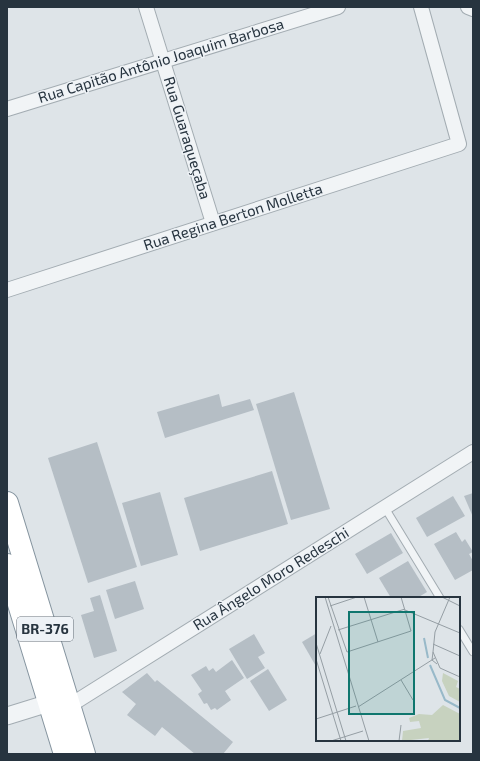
<svg xmlns="http://www.w3.org/2000/svg" width="480" height="761" font-family="'Exo 2',sans-serif">
<rect width="100%" height="100%" fill="#dee4e8"/>
<g fill="#b5bec5">
<polygon points="294,392 330,509 291,520 256,404"/>
<polygon points="219,394 222,407 250,399 254,410 165,438 157,412"/>
<polygon points="97,442 137,567 88,583 48,458"/>
<polygon points="272,471 288,524 200,551 184,498"/>
<polygon points="160,492 178,555 141,566 122,503"/>
<polygon points="473,493 473,517 464,496"/>
<polygon points="453,496 465,516 427,537 416,518"/>
<polygon points="456,532 462,542 465,539 473,552 469,554 473,561 473,570 455,580 434,544"/>
<polygon points="391,533 403,553 367,574 355,554"/>
<polygon points="408,561 427,592 417,598 391,598 379,578"/>
<polygon points="135,581 144,609 115,619 106,590"/>
<polygon points="100,595 117,651 94,658 81,615 94,611 90,598"/>
<polygon points="317,633 317,668 302,642"/>
<polygon points="254,634 265,653 258,657 265,668 247,679 229,649"/>
<polygon points="232,660 244,678 225,691 231,700 217,710 215,708 211,710 207,703 204,704 198,694 202,691 191,675 206,666 209,671 213,668 216,672"/>
<polygon points="268,669 287,700 269,711 250,681"/>
<polygon points="147,673 155,682 157,680 233,742 223,754 195,754 162,727 155,736 127,715 136,704 122,692"/>
</g>
<g fill="none" stroke-linecap="round" stroke-linejoin="round">
<defs>
<g id="service">
<polyline points="385,508 440,598"/>
<polyline points="459,629 473,652"/>
</g>
<g id="minor">
<polyline points="146,7 213,223"/>
<polyline points="468,7 473,9"/>
<polyline points="7,109 338,7"/>
<polyline points="7,290 459,144 421,7"/>
<polyline points="69,706 473,452"/>
</g>
<polyline id="tertiary" points="7,716 49,703"/>
<g id="trunk">
<polyline points="7,503 84,754"/>
<polyline points="7,565 65,754"/>
</g>
</defs>
<use href="#service" stroke="#a3acb2" stroke-width="9"/>
<use href="#minor" stroke="#a3acb2" stroke-width="16"/>
<use href="#tertiary" stroke="#a3acb2" stroke-width="19"/>
<use href="#trunk" stroke="#85949f" stroke-width="24"/>
<use href="#service" stroke="#f1f4f6" stroke-width="7"/>
<use href="#minor" stroke="#f1f4f6" stroke-width="14"/>
<use href="#tertiary" stroke="#f1f4f6" stroke-width="17"/>
<use href="#trunk" stroke="#fff" stroke-width="22"/>
</g>
<g text-anchor="middle" stroke-width="3" stroke-linejoin="round" paint-order="stroke">
<rect fill="#eef2f6" stroke="#636d76" stroke-width="1" x="17" y="617" width="56" height="24" rx="3"/>
<g font-size="14" font-weight="bold" fill="#27343f">
<text x="45" y="634">BR-376</text>
</g>
<g font-size="15" fill="#27343f" stroke="#eef2f6">
<text transform="translate(161 61) rotate(-17)" y="5">Rua Capitão Antônio Joaquim Barbosa</text>
<text transform="translate(187 138) rotate(73)" y="5">Rua Guaraqueçaba</text>
<text transform="translate(233 217) rotate(-18)" y="5">Rua Regina Berton Molletta</text>
<text transform="translate(271 579) rotate(-32)" y="5">Rua Ângelo Moro Redeschi</text>
</g>
</g>
<g transform="translate(316 597)">
<rect width="144" height="144" fill="#dee4e8"/>
<path d="M127,76l15,8 -2,6 4,2v13l-11,-6 -7,-15zM127,108l17,9v27h-32l1,-3 -27,3 1,-10 18,-3 -2,-7 -9,1 -1,-4 10,-4 13,1z" fill="#c7d2bf"/>
<path fill="none" stroke="#98b9c9" stroke-width="2" d="M108,41l4,20M114,68l15,35 15,8"/>
<path fill="none" stroke="#959ea4" stroke-width="1" d="M9,0l44,144M12,0l19,55 64,-21 -10,-34M48,0l14,45M126,0l18,9M134,0l-15,35 -2,20 7,16 20,9M14,9l27,-9M89,13l55,23M22,33l67,-21M0,46l30,98M117,47l27,12M117,55l-1,8 5,4M4,57l11,-28M0,62l25,82M85,83l12,20M42,110l77,-49M0,122l40,-13M15,144l32,-10M83,144l2,-16"/>
<path fill="#0f766e" fill-opacity="0.15" stroke="#0f766e" stroke-width="2" d="M33,15h65v102h-65z"/>
<rect width="144" height="144" fill="none" stroke="#27343f" stroke-width="2"/>
</g>
<rect width="480" height="761" fill="none" stroke="#27343f" stroke-width="16"/>
</svg>
